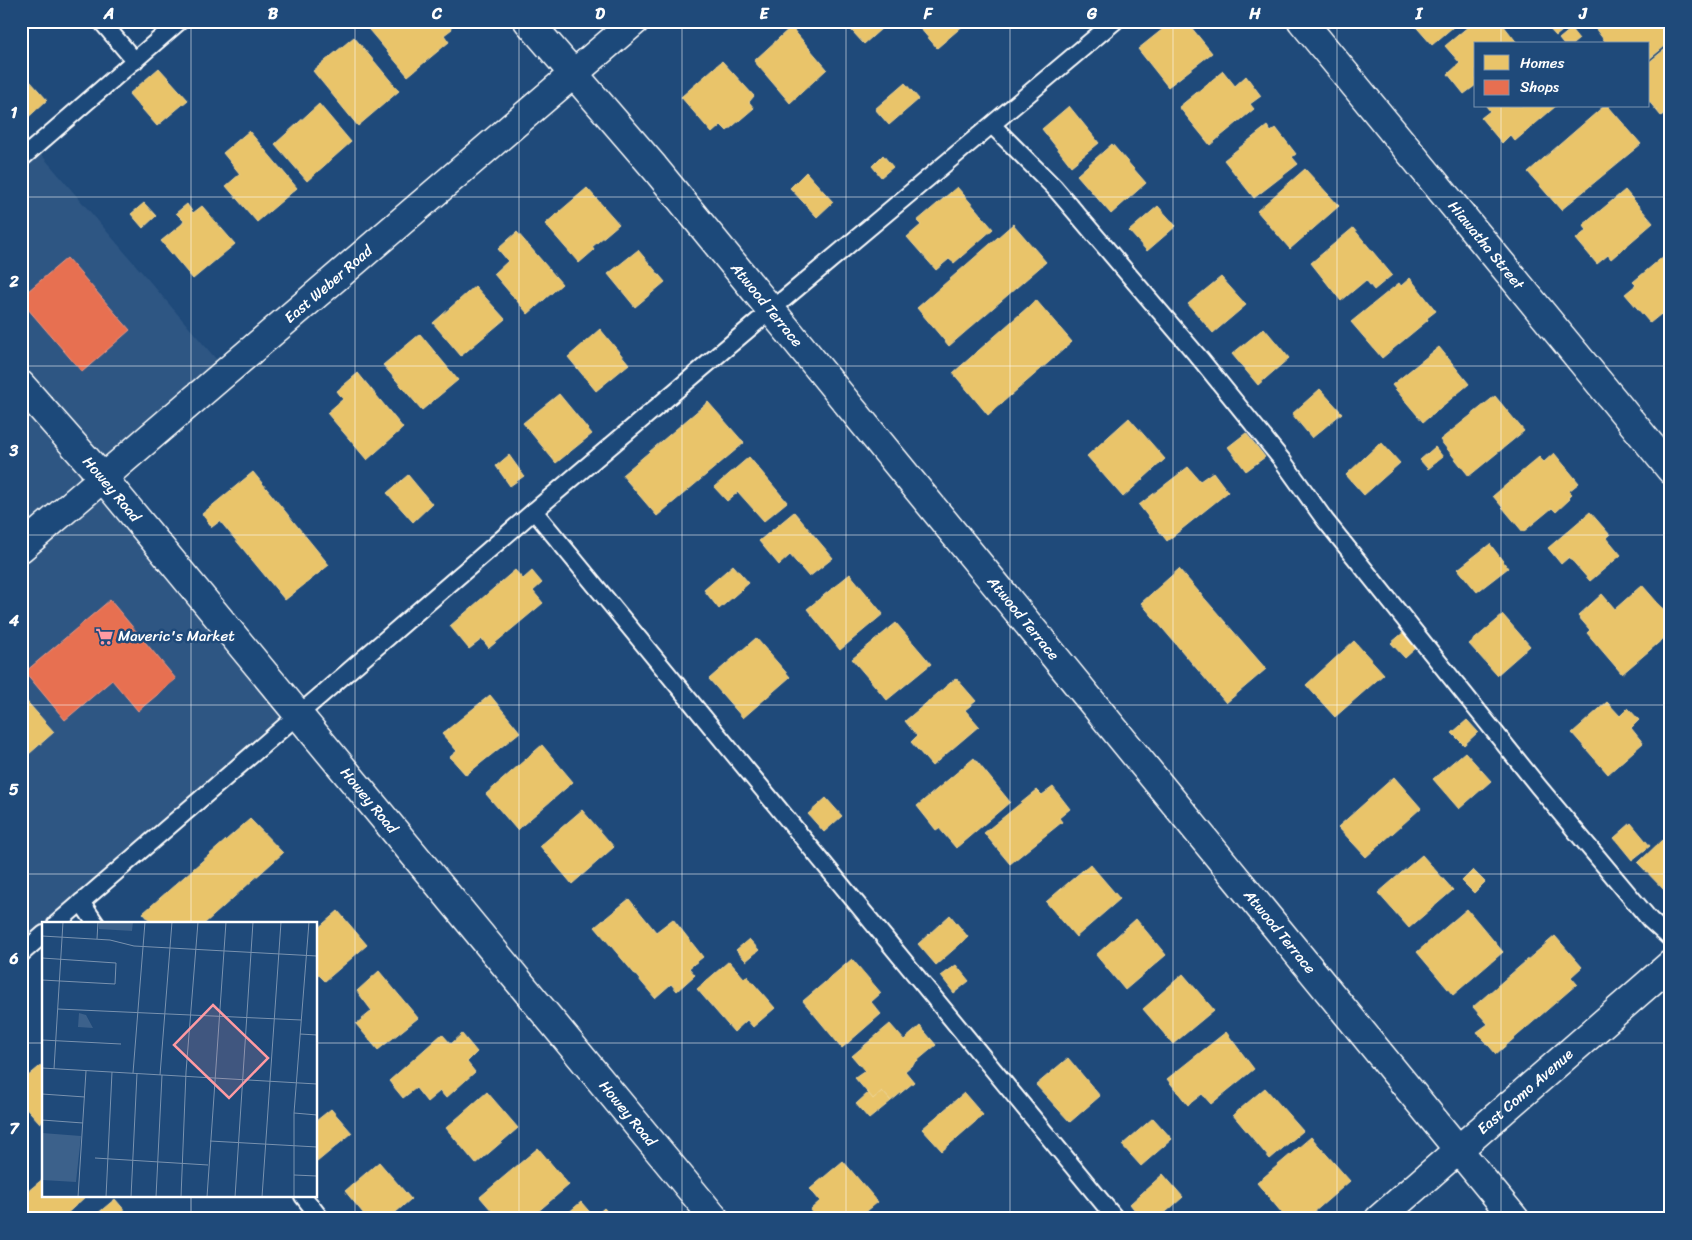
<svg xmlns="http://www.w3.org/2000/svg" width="1692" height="1240" font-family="Sriracha,sans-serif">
<rect width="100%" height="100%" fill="#1f4a7a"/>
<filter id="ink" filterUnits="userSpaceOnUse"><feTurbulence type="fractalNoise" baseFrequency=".02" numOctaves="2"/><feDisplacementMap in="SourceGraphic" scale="10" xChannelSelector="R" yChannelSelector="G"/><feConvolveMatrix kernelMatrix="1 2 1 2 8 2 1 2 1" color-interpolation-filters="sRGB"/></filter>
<g filter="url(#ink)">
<polygon fill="#2e5683" points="33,145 222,366 94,476 303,720 65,924 44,924 44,942 21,962 21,155"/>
<g fill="#e9c46a" stroke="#f0d697">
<polygon points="367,21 446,21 452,29 444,35 449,42 408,76 364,24"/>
<polygon points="843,21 890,21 864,44"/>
<polygon points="914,21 963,21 965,24 937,48"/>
<polygon points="1173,21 1186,21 1212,53 1168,87 1138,49"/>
<polygon points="1411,21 1460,21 1432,45"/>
<polygon points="1475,21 1500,21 1518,44 1476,44 1476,85 1464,94 1448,74 1460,63 1445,46"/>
<polygon points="1550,21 1565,21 1568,26 1556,36 1546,25"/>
<polygon points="1603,21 1656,21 1671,38 1671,41 1648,60 1648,44 1607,44 1595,28"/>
<polygon points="791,27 827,69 790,103 754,61"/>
<polygon points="1571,29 1579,39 1573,44 1563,44 1559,39"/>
<polygon points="354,37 399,91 358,126 313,71"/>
<polygon points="1669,46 1671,48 1671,108 1661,116 1648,100 1648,63"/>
<polygon points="722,61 754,96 749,102 754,108 727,131 721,125 712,133 681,97"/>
<polygon points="159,68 188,100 157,126 129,94"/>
<polygon points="21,71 47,100 22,123 21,122"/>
<polygon points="1223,71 1235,86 1246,76 1261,96 1250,104 1254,109 1210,145 1179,107"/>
<polygon points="905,83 919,99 889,125 875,109"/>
<polygon points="319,104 351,142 307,181 275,144"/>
<polygon points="1069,106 1099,143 1071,166 1042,129"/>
<polygon points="1486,106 1556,106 1515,141 1510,135 1502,143 1481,118 1490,111"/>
<polygon points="1604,106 1608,106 1641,144 1561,210 1528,172"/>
<polygon points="1671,109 1671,123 1664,115"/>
<polygon points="1267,126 1271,132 1276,128 1296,154 1292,157 1298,164 1254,198 1224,160"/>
<polygon points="249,131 297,188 257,222 226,186 240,174 223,153"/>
<polygon points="1112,144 1146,183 1111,214 1077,175"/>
<polygon points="883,155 893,167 881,177 872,166"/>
<polygon points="1305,169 1339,206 1290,249 1257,211"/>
<polygon points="806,172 833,202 817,217 790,188"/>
<polygon points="957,187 993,229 954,263 949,259 936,270 907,237 921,225 917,221"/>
<polygon points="587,188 619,224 592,247 594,250 579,263 545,224"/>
<polygon points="1625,190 1653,223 1611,259 1608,255 1597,264 1576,239 1587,230 1583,225"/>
<polygon points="144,203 156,216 143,228 131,214"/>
<polygon points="187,204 193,213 202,206 235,244 193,279 161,241 182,224 184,221 176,213"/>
<polygon points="1158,206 1176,226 1147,251 1129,231"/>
<polygon points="1013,224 1046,262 949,346 917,308"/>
<polygon points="1353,228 1392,275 1374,290 1366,280 1341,301 1311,263"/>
<polygon points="517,232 562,284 528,314 494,274 508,261 498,249"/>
<polygon points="638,250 665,282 635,307 608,274"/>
<polygon points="1671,250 1671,312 1664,317 1661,314 1650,323 1625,294 1636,285 1633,282"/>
<polygon points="1221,277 1246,305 1213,333 1188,304"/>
<polygon points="1410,278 1436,311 1427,318 1428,320 1382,358 1351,322 1399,283 1401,286"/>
<polygon points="475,286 505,319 461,356 433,323"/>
<polygon points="1036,300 1072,342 988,415 953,373"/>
<polygon points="1264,328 1289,358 1258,385 1232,354"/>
<polygon points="600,329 629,364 596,391 568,357"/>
<polygon points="420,334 458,380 422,410 383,365"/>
<polygon points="1439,347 1469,384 1423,422 1392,385"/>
<polygon points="358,373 403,428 367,460 327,413 343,399 337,391"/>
<polygon points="1320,389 1342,413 1312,438 1292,414"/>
<polygon points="559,394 592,434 556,463 523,423"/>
<polygon points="1495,396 1524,431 1469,476 1440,440"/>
<polygon points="708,402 744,443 657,516 622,475"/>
<polygon points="1129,418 1165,459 1123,497 1087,456"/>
<polygon points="1246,433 1265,457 1246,471 1228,447"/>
<polygon points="1381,442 1400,463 1364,495 1346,475"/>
<polygon points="1435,447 1443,457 1428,469 1420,460"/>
<polygon points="1554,453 1579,483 1569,491 1572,494 1568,497 1570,499 1556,512 1552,508 1523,532 1493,496 1539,457 1544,462"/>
<polygon points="509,455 524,476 510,486 496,466"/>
<polygon points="749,457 787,502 764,521 738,492 727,501 714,487"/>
<polygon points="1188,467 1200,481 1213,472 1228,492 1167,541 1139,505"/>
<polygon points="253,472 329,565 285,600 220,521 212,527 202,514"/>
<polygon points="408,475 432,504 413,522 387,493"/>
<polygon points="794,512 833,558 809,577 790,555 779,565 759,541"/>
<polygon points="1590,512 1610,535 1606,537 1621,555 1590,581 1569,557 1561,564 1548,548"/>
<polygon points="1490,544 1508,568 1477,592 1458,569"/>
<polygon points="733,565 749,583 719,609 704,590"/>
<polygon points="1179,569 1266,669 1226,703 1141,603"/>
<polygon points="515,570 523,579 532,571 542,583 533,591 543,603 489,648 482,639 469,649 450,626"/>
<polygon points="850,574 883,614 840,650 807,609"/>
<polygon points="1642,585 1671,618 1671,632 1622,674 1587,633 1590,630 1578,616 1602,594 1615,609"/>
<polygon points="1503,615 1530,646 1497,675 1469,644"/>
<polygon points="896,623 931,664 887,700 852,659"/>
<polygon points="1404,632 1417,647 1405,658 1391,643"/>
<polygon points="756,638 790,677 743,718 709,679"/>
<polygon points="1354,641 1384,674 1335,717 1306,685"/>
<polygon points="956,678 976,701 965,710 979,726 932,766 911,742 917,736 905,721"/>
<polygon points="21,695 54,732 21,761"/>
<polygon points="490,695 520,732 466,775 450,757 457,751 442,734"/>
<polygon points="1607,702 1620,716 1628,708 1639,720 1631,728 1643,743 1608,774 1572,733"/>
<polygon points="1467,720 1478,732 1464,745 1452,733"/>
<polygon points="542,745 573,782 517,830 486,794"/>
<polygon points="1465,752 1491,781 1459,809 1433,779"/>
<polygon points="974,758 1010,802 956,848 939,828 936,830 917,806"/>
<polygon points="1394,777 1421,808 1366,857 1338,827"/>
<polygon points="1053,787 1070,809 1059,818 1062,822 1010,864 984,833 1037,790 1042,795"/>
<polygon points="826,798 842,816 824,832 808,814"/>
<polygon points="582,810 614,847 572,884 540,846"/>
<polygon points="250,819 283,853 204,924 153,924 143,913"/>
<polygon points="1631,823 1650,846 1632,860 1614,838"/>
<polygon points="1662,840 1671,849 1671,891 1668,894 1638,863"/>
<polygon points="1422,855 1453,890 1409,928 1378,893"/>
<polygon points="1090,864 1120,899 1076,937 1046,902"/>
<polygon points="1473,870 1485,882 1474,893 1462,881"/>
<polygon points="629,899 656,932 673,919 703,957 689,968 695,975 677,991 671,984 655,998 595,927"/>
<polygon points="1467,909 1503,952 1453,995 1417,952"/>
<polygon points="338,911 367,945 325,981 316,972 316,930"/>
<polygon points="950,915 968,937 936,965 918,944"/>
<polygon points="1136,919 1166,955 1125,990 1096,955"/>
<polygon points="1555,936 1582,967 1571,977 1577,984 1496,1054 1477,1032 1488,1024 1473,1007"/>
<polygon points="749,939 759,950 746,961 736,950"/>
<polygon points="852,959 881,993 871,1002 881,1014 842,1048 803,1001"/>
<polygon points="729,961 744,978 747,976 775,1008 753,1027 747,1020 734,1032 697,989"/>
<polygon points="956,965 969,981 954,993 941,976"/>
<polygon points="379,971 418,1018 378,1050 356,1024 372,1011 357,991"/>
<polygon points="1183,974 1214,1010 1173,1044 1143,1009"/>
<polygon points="890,1024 904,1040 920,1026 936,1045 905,1071 914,1082 891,1101 882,1091 873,1099 855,1078 865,1071 852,1056"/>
<polygon points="1226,1032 1254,1069 1211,1104 1202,1094 1188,1105 1167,1079"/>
<polygon points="442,1034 451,1044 462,1034 477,1052 467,1062 475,1072 446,1098 440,1091 427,1102 416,1088 403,1098 389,1081"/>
<polygon points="1671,1057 1671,1068 1665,1061"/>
<polygon points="1068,1058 1100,1096 1070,1122 1036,1085"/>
<polygon points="44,1063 44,1120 40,1123 21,1102 21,1082"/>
<polygon points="1265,1088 1303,1131 1270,1159 1233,1115"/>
<polygon points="882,1091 891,1101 869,1119 856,1104 868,1093 873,1099"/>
<polygon points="487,1092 518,1128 476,1164 446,1128"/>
<polygon points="964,1093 983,1115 942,1151 922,1129"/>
<polygon points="331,1109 352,1133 317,1162 316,1121"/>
<polygon points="1153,1118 1172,1139 1141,1166 1122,1145"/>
<polygon points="1311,1137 1350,1181 1306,1219 1287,1219 1257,1183"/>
<polygon points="538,1148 569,1185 529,1219 519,1219 514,1213 508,1219 499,1219 480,1197"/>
<polygon points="843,1161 878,1202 857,1219 817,1219 810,1210 820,1201 810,1189"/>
<polygon points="379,1162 411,1199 388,1219 368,1219 345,1191"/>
<polygon points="1163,1174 1183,1197 1158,1219 1142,1219 1130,1204"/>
<polygon points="44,1178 44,1196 86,1196 61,1219 21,1219 21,1204 23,1202 21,1197"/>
<polygon points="115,1199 132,1219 91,1219"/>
<polygon points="581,1202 594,1217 604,1208 613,1219 561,1219"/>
</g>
<g fill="#e76f51" stroke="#ee9a85">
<polygon points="67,258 130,330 82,372 21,301 21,297"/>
<polygon points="110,600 176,679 138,711 112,680 65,720 25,672"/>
</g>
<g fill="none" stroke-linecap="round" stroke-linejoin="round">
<defs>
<g id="service">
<polyline points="101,21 135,61"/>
<polyline points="992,125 1054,187 1202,361 1282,460 1325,520 1538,786 1650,920 1671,939"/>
<polyline points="21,159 180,21"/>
<polyline points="534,511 1116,1219"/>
<polyline points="81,902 96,924"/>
<polyline points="56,924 534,511 771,310 1115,21"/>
<polyline points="21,954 44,934"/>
<polyline points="303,1196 321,1219"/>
</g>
<g id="minor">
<path id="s1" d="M528,21l126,146 861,1052"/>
<path id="s2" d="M1302,21l369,449"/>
<path id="s3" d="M21,385l82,93 612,741"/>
<path id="s4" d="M1379,1219l292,-255"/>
</g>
<g id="tertiary">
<path id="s5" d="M21,548l614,-527"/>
</g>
</defs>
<use href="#service" stroke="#fff" stroke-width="20"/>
<use href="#minor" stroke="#fff" stroke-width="31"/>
<use href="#tertiary" stroke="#fff" stroke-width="31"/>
<use href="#service" stroke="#1f4a7a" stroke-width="16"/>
<use href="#minor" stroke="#1f4a7a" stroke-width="28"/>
<use href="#tertiary" stroke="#1f4a7a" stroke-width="28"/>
</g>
</g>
<path fill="none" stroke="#fff" stroke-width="1" stroke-opacity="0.55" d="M191,21v903M355,21v1198M519,21v1198M682,21v1198M846,21v1198M1010,21v1198M1173,21v1198M1337,21v1198M1501,21v23M1501,106v1113M21,197h1650M21,366h1650M21,535h1650M21,705h1650M21,874h1650M21,1043h23M316,1043h1355M191,1196v23"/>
<defs>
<symbol id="supermarket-bare" viewBox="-9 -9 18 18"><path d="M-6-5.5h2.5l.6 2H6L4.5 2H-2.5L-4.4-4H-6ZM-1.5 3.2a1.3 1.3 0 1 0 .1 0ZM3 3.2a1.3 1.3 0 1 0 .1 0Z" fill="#ff9aa2" stroke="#1f4a7a" stroke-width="2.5" paint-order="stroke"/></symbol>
</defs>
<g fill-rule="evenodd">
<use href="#supermarket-bare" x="92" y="624" width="25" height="25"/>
</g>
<g text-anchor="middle" stroke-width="5" stroke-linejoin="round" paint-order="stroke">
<g font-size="15" fill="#fff" stroke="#1f4a7a">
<text dy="5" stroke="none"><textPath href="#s2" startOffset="290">Hiawatha Street</textPath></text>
<text dy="5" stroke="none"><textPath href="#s5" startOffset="405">East Weber Road</textPath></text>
<text dy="5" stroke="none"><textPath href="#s1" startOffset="371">Atwood Terrace</textPath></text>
<text dy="5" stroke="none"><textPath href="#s3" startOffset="138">Howey Road</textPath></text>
<text dy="5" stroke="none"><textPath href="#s1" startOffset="776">Atwood Terrace</textPath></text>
<text dy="5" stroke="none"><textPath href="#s3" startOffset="542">Howey Road</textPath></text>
<text dy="5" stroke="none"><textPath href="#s1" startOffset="1181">Atwood Terrace</textPath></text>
<text dy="5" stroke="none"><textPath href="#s4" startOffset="194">East Como Avenue</textPath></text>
<text dy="5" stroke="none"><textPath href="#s3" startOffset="948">Howey Road</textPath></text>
</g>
<g font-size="15" fill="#fff" stroke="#1f4a7a" text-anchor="start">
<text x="118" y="641">Maveric's Market</text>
</g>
</g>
<g transform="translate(42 922)">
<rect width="275" height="275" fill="#1f4a7a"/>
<path d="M57,0h34l-1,9 -33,-2zM37,91l7,2 7,13 -15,-1zM0,211l39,3 -5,46 -34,-2z" fill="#3c618b"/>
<path fill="none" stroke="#7992af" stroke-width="1" d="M0,14l68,4 24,6 183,10M55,17l1,-17M0,36l74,5 -1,21 -73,-4M16,87l243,11M258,112l17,1M0,118l79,4M0,146l275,16M12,147l9,-147M91,151l12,-151M118,153l12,-153M0,172l43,3M252,191l23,2M0,198l41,3M168,219l107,6M53,236l113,7M252,253l23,1M36,275l8,-126M64,275l6,-125M89,275l6,-124M114,275l6,-122M139,275l5,-125 12,-150M165,275l19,-275M193,275l18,-275M220,275l19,-275M252,275v-84l15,-191"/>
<path fill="#ff9aa2" fill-opacity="0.15" stroke="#ff9aa2" stroke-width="2.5" d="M171,83l55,53 -39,40 -55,-53z"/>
<rect width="275" height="275" fill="none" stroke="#fff" stroke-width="2.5"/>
</g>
<rect width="1692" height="1240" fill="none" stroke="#1f4a7a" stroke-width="55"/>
<rect x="1474" y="42" width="175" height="65" fill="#1f4a7a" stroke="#7992af"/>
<rect x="1484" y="55" width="25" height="15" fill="#e9c46a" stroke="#7992af"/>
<text x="1520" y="68" font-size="15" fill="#ffffff">Homes</text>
<rect x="1484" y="80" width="25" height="15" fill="#e76f51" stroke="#7992af"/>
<text x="1520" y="92" font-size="15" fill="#ffffff">Shops</text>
<rect x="28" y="28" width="1636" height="1184" fill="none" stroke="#fff" stroke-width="2"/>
<g font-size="16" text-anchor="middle" font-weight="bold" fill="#fff">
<text x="109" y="19">A</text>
<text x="273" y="19">B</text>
<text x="437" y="19">C</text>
<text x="600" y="19">D</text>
<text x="764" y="19">E</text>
<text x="928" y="19">F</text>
<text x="1092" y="19">G</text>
<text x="1255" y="19">H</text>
<text x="1419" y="19">I</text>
<text x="1583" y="19">J</text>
<text x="14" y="118">1</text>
<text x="14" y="287">2</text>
<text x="14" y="456">3</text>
<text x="14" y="626">4</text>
<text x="14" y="795">5</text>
<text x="14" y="964">6</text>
<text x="14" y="1134">7</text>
</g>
</svg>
